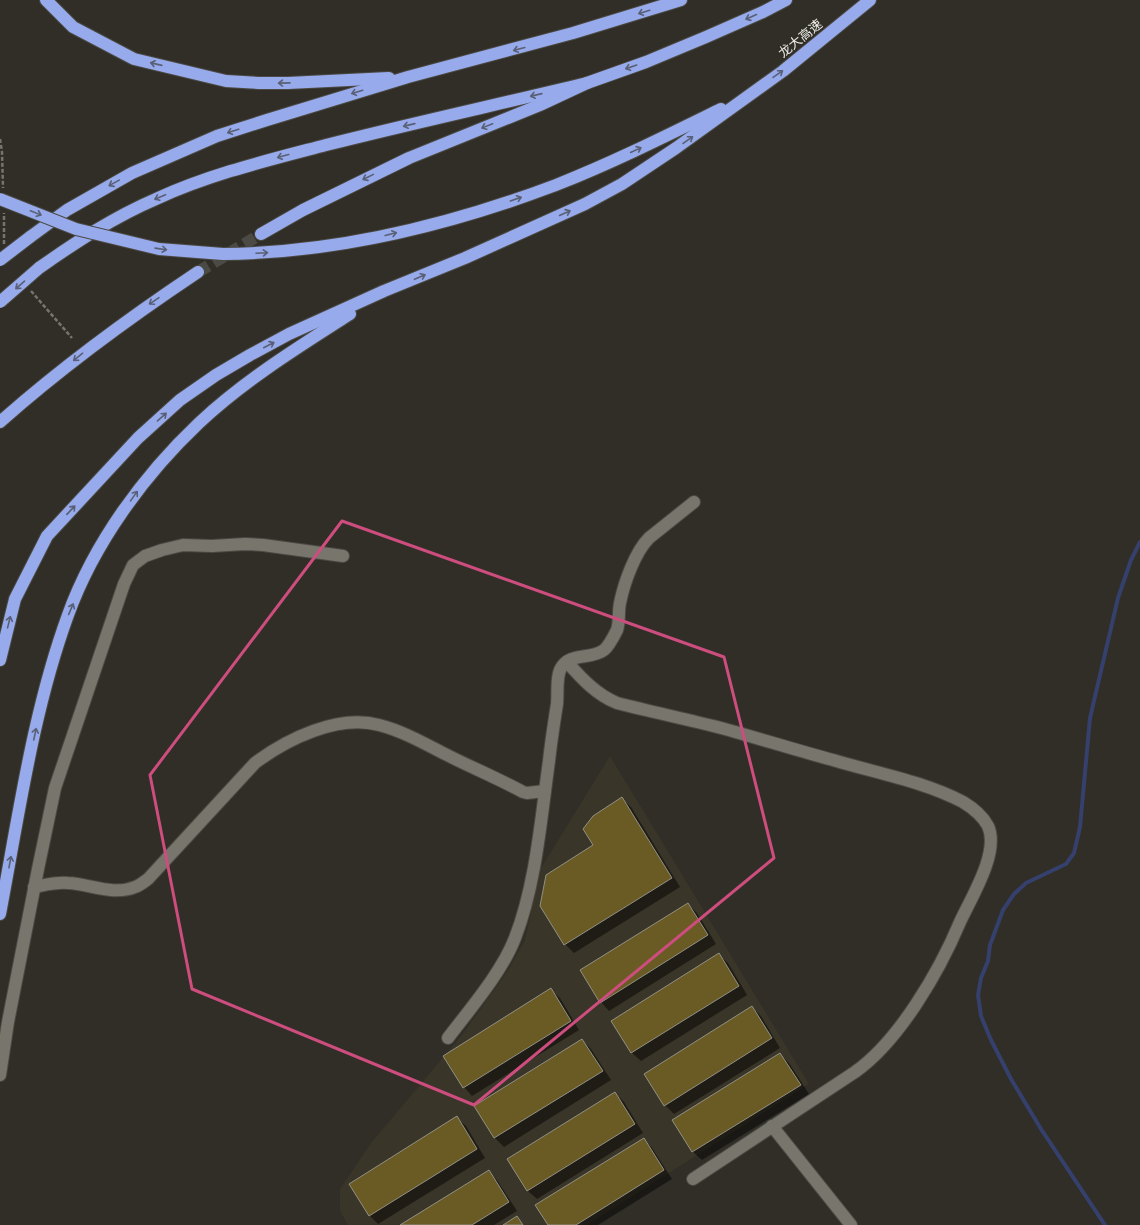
<svg xmlns="http://www.w3.org/2000/svg" width="1140" height="1225" font-family="'Roboto Condensed','Noto Sans SC',sans-serif">
<rect width="100%" height="100%" fill="#302e27"/>
<polygon fill="#393528" points="610,756 809,1084 587,1225 348,1225 340,1211 340,1189 371,1143 462,1035 507,972 525,940 541,868"/>
<g fill="#0007">
<polygon points="622,799 631,807 680,887 574,953 565,944 595,846"/>
<polygon points="688,904 697,913 716,944 609,1011 601,1002"/>
<polygon points="719,955 728,963 747,995 641,1061 632,1053"/>
<polygon points="551,990 560,998 579,1030 472,1096 464,1087"/>
<polygon points="752,1007 761,1016 780,1048 674,1114 665,1105"/>
<polygon points="582,1040 591,1049 611,1080 504,1147 495,1138 476,1106"/>
<polygon points="780,1054 789,1063 809,1094 702,1160 693,1152 674,1120"/>
<polygon points="615,1093 624,1102 643,1133 537,1199 528,1191 508,1159"/>
<polygon points="457,1118 466,1126 485,1158 378,1224 370,1216"/>
<polygon points="644,1139 652,1148 672,1179 598,1225 549,1225"/>
<polygon points="488,1171 497,1180 517,1211 494,1225 401,1225"/>
</g>
<g fill="none" stroke-linecap="round" stroke-linejoin="round">
<polyline stroke="#35406c" stroke-width="4" points="1105,1225 1041,1129 1011,1079 991,1040 981,1016 978,995 981,978 988,961 990,945 1003,910 1014,894 1026,883 1066,864 1074,853 1080,827 1090,718 1118,598 1131,560 1140,542"/>
</g>
<g fill="#695b23" stroke="#929087">
<polygon points="622,797 672,878 564,945 540,906 546,875 593,845 583,829 593,816"/>
<polygon points="688,903 708,935 600,1003 580,970"/>
<polygon points="719,953 739,986 631,1053 611,1021"/>
<polygon points="551,988 571,1021 463,1088 443,1056"/>
<polygon points="752,1006 772,1038 664,1106 644,1074"/>
<polygon points="582,1039 603,1071 494,1138 474,1106"/>
<polygon points="780,1053 801,1085 692,1152 672,1120"/>
<polygon points="615,1092 635,1124 527,1191 507,1159"/>
<polygon points="457,1116 477,1149 369,1216 349,1184"/>
<polygon points="644,1138 664,1170 576,1225 548,1225 535,1205"/>
<polygon points="489,1170 509,1202 472,1225 400,1225"/>
<polygon points="517,1216 523,1225 503,1225"/>
</g>
<g fill="none" stroke-linecap="round" stroke-linejoin="round">
<polyline stroke="#4c4a44" stroke-width="12" stroke-dasharray="12 6" stroke-linecap="butt" points="198,272 261,234"/>
<defs>
<g id="street">
<path d="M567,662c15,17 30,33 50,41 35,9 69,16 104,25 37,10 74,22 112,32 43,13 90,21 130,42 10,6 19,13 25,24 12,26 -17,72 -28,96 -21,50 -61,119 -105,150l-162,107"/>
<path d="M34,887c11,-2 22,-5 34,-4 22,1 45,13 67,4 4,-1 9,-5 13,-8l107,-116c32,-24 83,-49 124,-38 24,6 48,20 70,31 24,12 50,23 74,36l4,1 18,-2"/>
<path d="M448,1038c22,-29 54,-66 67,-100 21,-54 26,-120 34,-177 2,-19 5,-38 8,-57 1,-9 -1,-28 4,-36 9,-16 30,-8 43,-18 5,-4 10,-14 13,-20 3,-9 1,-18 3,-27 4,-20 15,-51 29,-65l45,-36"/>
<polyline points="0,1075 8,1022 38,869 55,788 124,584 133,565 145,556 162,550 183,545 212,546 245,544 263,545 343,556"/>
<polyline points="772,1126 851,1225"/>
</g>
<g id="highway">
<polyline points="46,0 73,27 134,59 226,81 259,83 288,83 389,78"/>
<polyline points="261,234 303,210 409,158 540,105 587,83 646,62 706,37 763,12 786,0"/>
<polyline points="30,237 67,210 132,173 217,136 267,120 408,77 573,33 681,0"/>
<path d="M223,254c114,-1 227,-29 333,-69 56,-22 110,-49 165,-76"/>
<path d="M39,268c37,-26 75,-51 117,-69 54,-25 113,-39 170,-54 87,-22 174,-41 261,-62"/>
<path d="M0,422c62,-55 129,-104 198,-150"/>
<polyline points="0,660 15,599 47,536 138,438 180,400 216,375 250,355 289,334 384,291 465,258 585,204 622,184 676,148 783,71 870,0"/>
<path d="M0,914c19,-100 33,-203 68,-299 26,-72 76,-140 131,-192 46,-43 98,-75 151,-109"/>
</g>
</defs>
<use href="#street" stroke="#4b4943" stroke-width="14"/>
<use href="#highway" stroke="#4b4943" stroke-width="14"/>
<g stroke="#76746e" stroke-width="2.5" stroke-dasharray="4 2" stroke-linecap="butt">
<polyline points="0,139 2,152 3,188"/>
<polyline points="4,244 4,213"/>
<polyline points="31,291 72,338"/>
</g>
<use href="#street" stroke="#77756c" stroke-width="12"/>
<use href="#highway" stroke="#97aaeb" stroke-width="12"/>
<defs>
<g id="highway-bridge">
<polyline points="0,199 76,229 159,249 223,254"/>
<polyline points="0,260 30,237"/>
<polyline points="0,302 39,268"/>
</g>
</defs>
<use href="#highway-bridge" stroke="#4b4943" stroke-width="14" stroke-linecap="butt"/>
<use href="#highway-bridge" stroke="#97aaeb" stroke-width="12"/>
</g>
<defs><path id="oneway-shaft" d="M-6 0H5M1.5-3L5.5 0L1.5 3" fill="none" stroke-width="1.6" stroke-linecap="round" stroke-linejoin="round"/></defs>
<g stroke="#596075">
<use href="#oneway-shaft" transform="translate(644 12) rotate(163)"/>
<use href="#oneway-shaft" transform="translate(751 17) rotate(156)"/>
<use href="#oneway-shaft" transform="translate(519 49) rotate(165)"/>
<use href="#oneway-shaft" transform="translate(156 64) rotate(-167)"/>
<use href="#oneway-shaft" transform="translate(631 67) rotate(161)"/>
<use href="#oneway-shaft" transform="translate(778 74) rotate(-35)"/>
<use href="#oneway-shaft" transform="translate(284 83) rotate(179)"/>
<use href="#oneway-shaft" transform="translate(357 92) rotate(163)"/>
<use href="#oneway-shaft" transform="translate(536 95) rotate(167)"/>
<use href="#oneway-shaft" transform="translate(409 125) rotate(167)"/>
<use href="#oneway-shaft" transform="translate(487 126) rotate(158)"/>
<use href="#oneway-shaft" transform="translate(233 131) rotate(162)"/>
<use href="#oneway-shaft" transform="translate(688 140) rotate(-35)"/>
<use href="#oneway-shaft" transform="translate(636 150) rotate(-25)"/>
<use href="#oneway-shaft" transform="translate(283 156) rotate(165)"/>
<use href="#oneway-shaft" transform="translate(368 177) rotate(154)"/>
<use href="#oneway-shaft" transform="translate(114 183) rotate(151)"/>
<use href="#oneway-shaft" transform="translate(160 197) rotate(157)"/>
<use href="#oneway-shaft" transform="translate(516 199) rotate(-19)"/>
<use href="#oneway-shaft" transform="translate(36 213) rotate(22)"/>
<use href="#oneway-shaft" transform="translate(565 213) rotate(-24)"/>
<use href="#oneway-shaft" transform="translate(391 234) rotate(-14)"/>
<use href="#oneway-shaft" transform="translate(161 249) rotate(8)"/>
<use href="#oneway-shaft" transform="translate(262 253) rotate(-3)"/>
<use href="#oneway-shaft" transform="translate(420 277) rotate(-23)"/>
<use href="#oneway-shaft" transform="translate(20 285) rotate(139)"/>
<use href="#oneway-shaft" transform="translate(154 301) rotate(146)"/>
<use href="#oneway-shaft" transform="translate(269 345) rotate(-27)"/>
<use href="#oneway-shaft" transform="translate(78 357) rotate(141)"/>
<use href="#oneway-shaft" transform="translate(162 417) rotate(-41)"/>
<use href="#oneway-shaft" transform="translate(134 496) rotate(-55)"/>
<use href="#oneway-shaft" transform="translate(71 510) rotate(-47)"/>
<use href="#oneway-shaft" transform="translate(71 609) rotate(-67)"/>
<use href="#oneway-shaft" transform="translate(9 622) rotate(-76)"/>
<use href="#oneway-shaft" transform="translate(35 734) rotate(-78)"/>
<use href="#oneway-shaft" transform="translate(10 862) rotate(-80)"/>
</g>
<path fill="none" stroke="#cd4d7e" stroke-width="3" stroke-linejoin="round" d="M342,521l382,136 50,201 -300,247 -282,-116 -42,-214z"/>
<g text-anchor="middle" stroke-width="3.5" stroke-linejoin="round" paint-order="stroke">
<g font-size="13" fill="#edece7" stroke="#302e27">
<text transform="translate(800 38) rotate(-39)" y="5">龙大高速</text>
</g>
</g>
</svg>
